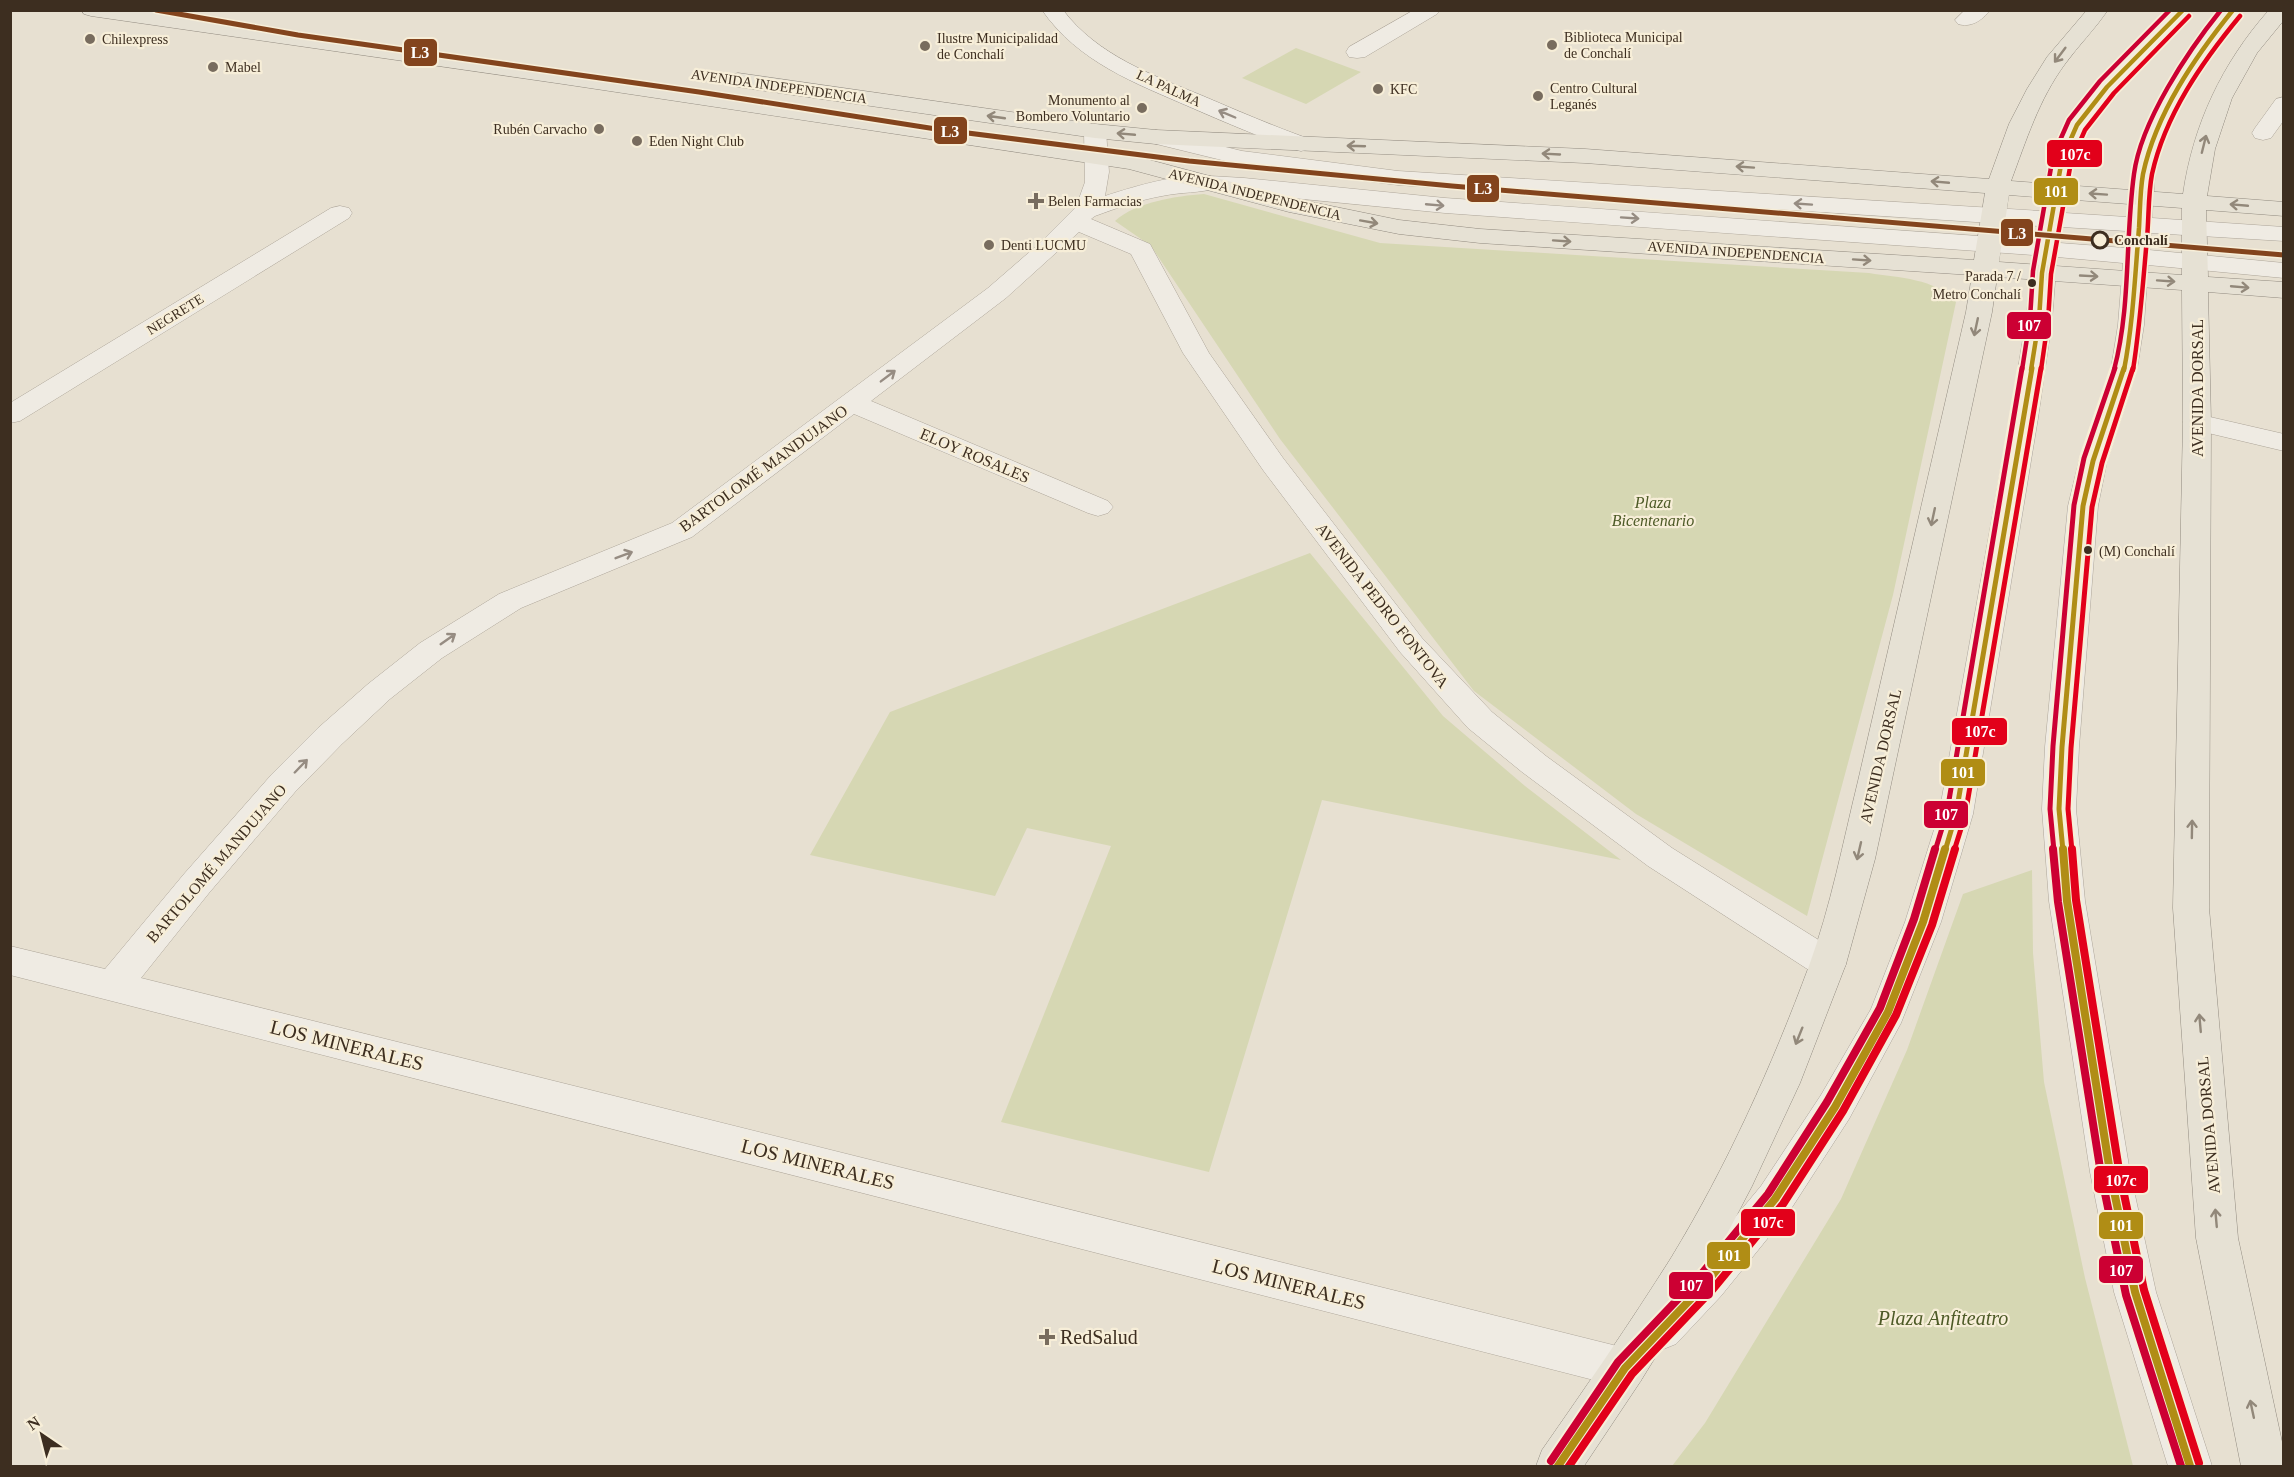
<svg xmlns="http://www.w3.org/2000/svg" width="2294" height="1477" font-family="'Times New Roman',serif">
<rect width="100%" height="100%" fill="#e7e0d1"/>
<g fill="#d6d7b3">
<polygon points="1296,48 1361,72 1306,104 1242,78"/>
<path d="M1204,194l176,49 489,30c30,5 66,5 87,29l-63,293 -86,321 -171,-102 -162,-123 -194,-252 -129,-193 -36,-25c21,-19 61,-25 89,-27z"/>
<polygon points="1310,553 1443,716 1525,786 1621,860 1322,800 1209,1172 1001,1122 1111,846 1027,828 995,896 810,855 890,712"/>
<polygon points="2032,870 2033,953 2044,1082 2085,1278 2133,1466 1672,1466 1705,1423 1841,1199 1907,1050 1963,894"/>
</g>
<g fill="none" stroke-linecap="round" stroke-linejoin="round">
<defs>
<g id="service">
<polygon points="1414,10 1440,10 1437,14 1365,57 1357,58 1349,57 1346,52 1349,47"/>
<path d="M2171,10h22l-78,82 -27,34 -14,33 -9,54 62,4c2,-14 2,-28 4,-42 10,-55 55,-121 91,-165h21l-26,34 -36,58 -17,40 -9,32 -3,44 132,9v14l-133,-8 -2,17 135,13v15l-136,-13 -4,60 -7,44 -30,92 -9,45 -19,241 -3,62 9,92 45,271 26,120 56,174h-44l-54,-174 -24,-120 -41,-271 -7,-92 3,-62 23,-241 11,-45 32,-92 7,-44 5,-62 -66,-6 -5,63 -14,98 -65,396 -32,108 -40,101 -52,96 -60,93 -68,84 -45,48 -15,6 -15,-6 -6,-14 6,-14 45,-46 70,-84 60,-91 50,-86 34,-87 34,-108 71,-396 16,-98 7,-65 -588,-42 -235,-23 -8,-2 -4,-5 4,-5 8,-2 34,2 201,20 590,42 3,-14 -640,-41 -156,-20 -94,-23 -3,-5 3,-5 8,-2 86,21 156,20 643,40c3,-17 4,-38 10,-54 23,-60 76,-102 120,-147zM2062,227l64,4 -1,17 -65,-5z"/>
<polygon points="2197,414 2284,434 2284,451 2187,428 2183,422 2187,416"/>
</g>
<g id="minor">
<path d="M1965,10h25c-8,11 -20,18 -32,14l-3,-4z"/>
<polygon points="2284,97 2284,120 2271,138 2263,140 2255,138 2252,133 2255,128 2276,99"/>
<path d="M1095,124l8,2 3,5 3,41 -4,24c31,-10 82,-26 113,-18l4,5 -4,5c-18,5 -37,4 -56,8 -23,4 -45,12 -67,20l-4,3 59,25 59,109 74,105 139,180 70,74 54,44 126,92 169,106 5,10 -5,10 -13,5 -13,-5 -167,-108 -126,-94 -54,-44 -68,-76 -137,-182 -80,-117 -52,-99 -52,-22 -73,66 -135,103 237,100 5,6 -5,6 -10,3 -10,-3 -234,-99 -162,123 -171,71 -79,50 -52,41 -48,45 -47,48 -86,101 -68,85 1484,370 15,6 7,14 -7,14 -15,6 -1615,-413v-29l95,23 79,-95 88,-100 46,-46 50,-44 52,-41 79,-49 173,-71 316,-235 53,-46 35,-35 9,-25 -1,-51 3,-5z"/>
<polygon points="340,206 349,208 352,213 349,218 20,421 10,423 10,403 331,208"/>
</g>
<path id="secondary" d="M1042,10h21c34,45 89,65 140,86 35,15 70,30 106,43l3,5 -3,5 -8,2 -8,-2c-35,-13 -69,-27 -103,-42 -55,-24 -112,-45 -148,-97z"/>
<path id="primary" d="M81,10h58l424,60 568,85 161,43 107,22 81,9 494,31 11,-67 -400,-30 -429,-19 -61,-6 -357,-51 -8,-2 -3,-5 3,-5 8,-2 357,51 61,6 429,19 404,30 20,-55 18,-35 20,-32 40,-47h21c-13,19 -30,36 -43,54 -26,35 -39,77 -54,117l172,13c10,-69 39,-131 86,-184h15v10l-27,33 -25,45 -17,51 -8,47 77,6v14l-78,-6 2,67 76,5v16l-76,-6 3,130 -2,486 29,330 46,213v15h-43l-45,-228 -23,-330 10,-486 -1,-132 -185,-13 -5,35 -117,547 -29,105 -46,119 -48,103 -50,96 -62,100 -56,84h-48l6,-16c44,-63 88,-127 129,-192 56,-92 101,-192 138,-292 22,-60 34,-124 49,-185l108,-469 6,-37 -492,-32 -81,-9 -110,-22 -160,-43 -566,-85 -472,-68 -7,-2zM2009,195l173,13v67l-183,-13z"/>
</defs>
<use href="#service" stroke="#ada599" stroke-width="1"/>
<use href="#minor" stroke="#ada599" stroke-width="1"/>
<use href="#secondary" stroke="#9c958a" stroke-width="1"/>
<use href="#primary" stroke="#928b80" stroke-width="1"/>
<use href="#service" fill="#efebe3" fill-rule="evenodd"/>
<use href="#minor" fill="#efebe3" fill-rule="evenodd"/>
<use href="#secondary" fill="#efebe3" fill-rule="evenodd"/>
<use href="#primary" fill="#e6e1d4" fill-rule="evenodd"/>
<defs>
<g id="bus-1-far2">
<polyline points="2031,370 2039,320 2042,273 2062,159 2077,125 2107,87 2183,10"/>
<path d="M2124,370c9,-47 11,-94 15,-142 1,-17 1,-37 4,-54 13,-61 52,-117 90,-164"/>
</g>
<g id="bus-1-far1">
<polyline points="1945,851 1956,814 2032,368"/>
<polyline points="2063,851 2059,809 2062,747 2083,506 2093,461 2124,368"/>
</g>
<g id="bus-1">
<polyline points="2063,849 2067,901 2110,1172 2135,1292 2190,1466"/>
<polyline points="1558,1466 1625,1368 1706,1283 1775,1199 1835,1107 1888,1012 1923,922 1945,849"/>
</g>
<g id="bus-2-far2">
<polyline points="2041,370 2048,321 2051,274 2071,162 2085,130 2114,93 2189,16"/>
<path d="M2133,370c7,-44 10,-88 14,-132 2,-21 1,-43 5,-64 13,-59 50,-112 88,-158"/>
</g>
<g id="bus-2-far1">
<polyline points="1954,851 1965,816 2041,368"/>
<polyline points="2072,851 2068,809 2071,748 2092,507 2102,463 2133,368"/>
</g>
<g id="bus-2">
<polyline points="2072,849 2076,900 2119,1170 2144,1290 2199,1463"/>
<polyline points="1569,1466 1632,1374 1713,1289 1783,1204 1843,1111 1896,1015 1932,925 1955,849"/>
</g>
<g id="bus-3-far2">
<polyline points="2022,370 2030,319 2033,271 2053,156 2069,120 2100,81 2170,10"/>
<path d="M2114,370c17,-63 11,-131 20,-196 7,-53 54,-123 87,-164"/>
</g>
<g id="bus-3-far1">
<polyline points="1935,851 1947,812 2022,368"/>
<polyline points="2054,851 2050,809 2053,746 2074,505 2084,458 2115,368"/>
</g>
<g id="bus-3">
<polyline points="2053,849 2058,902 2101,1174 2126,1295 2181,1466"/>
<polyline points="1551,1461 1618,1362 1699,1277 1768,1194 1827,1102 1880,1008 1914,919 1935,849"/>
</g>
</defs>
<use href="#bus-1-far2" stroke="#f7eed8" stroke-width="8"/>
<use href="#bus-1-far1" stroke="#f7eed8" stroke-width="10"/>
<use href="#bus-1" stroke="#f7eed8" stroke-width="12"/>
<use href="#bus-2-far2" stroke="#f7eed8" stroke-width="8"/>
<use href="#bus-2-far1" stroke="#f7eed8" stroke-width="10"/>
<use href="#bus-2" stroke="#f7eed8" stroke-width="12"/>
<use href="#bus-3-far2" stroke="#f7eed8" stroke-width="8"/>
<use href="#bus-3-far1" stroke="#f7eed8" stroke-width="10"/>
<use href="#bus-3" stroke="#f7eed8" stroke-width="12"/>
<use href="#bus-1-far2" stroke="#b08d15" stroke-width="4.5"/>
<use href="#bus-1-far1" stroke="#b08d15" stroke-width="5"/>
<use href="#bus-1" stroke="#b08d15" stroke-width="8"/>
<use href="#bus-2-far2" stroke="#e2001a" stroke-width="4.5"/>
<use href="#bus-2-far1" stroke="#e2001a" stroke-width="5"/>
<use href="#bus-2" stroke="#e2001a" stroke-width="8"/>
<use href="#bus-3-far2" stroke="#c03" stroke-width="4.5"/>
<use href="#bus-3-far1" stroke="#c03" stroke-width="5"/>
<use href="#bus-3" stroke="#c03" stroke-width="8"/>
<defs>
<polyline id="metro-1" points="156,10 298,35 699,92 936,129 1189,161 1452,186 2284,255"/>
</defs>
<use href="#metro-1" stroke="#f7eed8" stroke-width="8"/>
<use href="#metro-1" stroke="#83441d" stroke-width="5"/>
</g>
<defs><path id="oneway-shaft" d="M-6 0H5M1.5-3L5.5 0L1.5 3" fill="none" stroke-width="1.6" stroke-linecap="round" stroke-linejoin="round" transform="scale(1.5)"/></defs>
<g stroke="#92887a">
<use href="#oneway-shaft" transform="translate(2060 55) rotate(127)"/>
<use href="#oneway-shaft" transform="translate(996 117) rotate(-172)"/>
<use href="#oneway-shaft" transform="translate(1126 134) rotate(-175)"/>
<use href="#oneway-shaft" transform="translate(2204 144) rotate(-76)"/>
<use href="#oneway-shaft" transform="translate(1356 146) rotate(-178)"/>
<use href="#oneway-shaft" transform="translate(1551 154) rotate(-177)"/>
<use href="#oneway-shaft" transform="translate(1745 167) rotate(-176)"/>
<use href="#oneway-shaft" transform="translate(1940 182) rotate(-175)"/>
<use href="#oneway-shaft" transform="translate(2098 194) rotate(-176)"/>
<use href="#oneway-shaft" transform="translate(2239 205) rotate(-175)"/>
<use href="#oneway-shaft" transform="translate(1369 222) rotate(10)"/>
<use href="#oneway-shaft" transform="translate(1562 241) rotate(4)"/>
<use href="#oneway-shaft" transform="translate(1862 260) rotate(4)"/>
<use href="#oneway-shaft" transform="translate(2089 276) rotate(3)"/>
<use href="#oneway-shaft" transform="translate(2166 281) rotate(4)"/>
<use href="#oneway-shaft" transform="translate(2240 287) rotate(5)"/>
<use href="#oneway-shaft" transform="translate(1976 327) rotate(102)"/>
<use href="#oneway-shaft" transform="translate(1933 517) rotate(102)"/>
<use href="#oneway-shaft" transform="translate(2192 829) rotate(-89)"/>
<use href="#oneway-shaft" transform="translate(1859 851) rotate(103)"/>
<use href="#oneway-shaft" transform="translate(2200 1023) rotate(-95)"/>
<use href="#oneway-shaft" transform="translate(1799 1036) rotate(112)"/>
<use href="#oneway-shaft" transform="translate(2216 1218) rotate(-95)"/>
<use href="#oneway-shaft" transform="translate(2252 1409) rotate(-102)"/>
</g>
<g stroke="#968c82">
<use href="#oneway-shaft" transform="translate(1227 114) rotate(-157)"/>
<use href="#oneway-shaft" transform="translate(1803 204) rotate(-176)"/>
<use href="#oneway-shaft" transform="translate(1435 205) rotate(5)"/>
<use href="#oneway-shaft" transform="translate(1630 218) rotate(4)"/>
<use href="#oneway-shaft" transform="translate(888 376) rotate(-37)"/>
<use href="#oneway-shaft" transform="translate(624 555) rotate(-21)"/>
<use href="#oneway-shaft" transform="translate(448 639) rotate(-35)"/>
<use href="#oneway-shaft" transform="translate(301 766) rotate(-46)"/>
</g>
<g fill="#786c5e" stroke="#f7eed8" stroke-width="2">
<circle cx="90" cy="39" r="6"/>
<circle cx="1552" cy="45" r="6"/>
<circle cx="925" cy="46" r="6"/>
<circle cx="213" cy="67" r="6"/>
<circle cx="1378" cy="89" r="6"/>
<circle cx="1538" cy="96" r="6"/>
<circle cx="1142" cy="108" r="6"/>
<circle cx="599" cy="129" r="6"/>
<circle cx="637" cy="141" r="6"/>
<path d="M1033 192h6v6h6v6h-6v6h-6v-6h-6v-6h6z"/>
<circle cx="989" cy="245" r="6"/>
<path d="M1044 1328h6v6h6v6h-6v6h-6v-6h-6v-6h6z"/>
</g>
<circle fill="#f7eed8" stroke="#3d2e20" stroke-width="3" cx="2100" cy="240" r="8"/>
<g fill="#3d2e20" stroke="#f7eed8" stroke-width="2">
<circle cx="2032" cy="283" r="5"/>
<circle cx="2088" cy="550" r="5"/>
</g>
<g text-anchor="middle" stroke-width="4.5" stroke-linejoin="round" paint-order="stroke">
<g font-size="14" fill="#3d2e20" stroke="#f7eed8" text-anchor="start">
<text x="1564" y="42">Biblioteca Municipal<tspan x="1564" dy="16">de Conchalí</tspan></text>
<text x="937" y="43">Ilustre Municipalidad<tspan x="937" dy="16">de Conchalí</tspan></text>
<text x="102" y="44">Chilexpress</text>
<text x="225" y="72">Mabel</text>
<text x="1550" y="93">Centro Cultural<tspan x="1550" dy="16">Leganés</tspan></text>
<text x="1390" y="94">KFC</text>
<text x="1130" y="105" text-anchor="end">Monumento al<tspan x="1130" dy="16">Bombero Voluntario</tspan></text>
<text x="587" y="134" text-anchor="end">Rubén Carvacho</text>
<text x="649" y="146">Eden Night Club</text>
<text x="1048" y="206">Belen Farmacias</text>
<text x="1001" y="250">Denti LUCMU</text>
</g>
<g font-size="14" fill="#3d2e20" stroke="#f7eed8">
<text transform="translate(779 86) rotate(8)" y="5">AVENIDA INDEPENDENCIA</text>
<text transform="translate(1169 88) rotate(25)" y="5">LA PALMA</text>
<text transform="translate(1255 194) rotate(14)" y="5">AVENIDA INDEPENDENCIA</text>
<text transform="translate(1736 252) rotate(4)" y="5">AVENIDA INDEPENDENCIA</text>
<text transform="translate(175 314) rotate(-32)" y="5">NEGRETE</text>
</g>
<g font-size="14" font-weight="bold" fill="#3d2e20" stroke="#f7eed8" text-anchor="start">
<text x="2114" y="245">Conchalí</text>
</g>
<g font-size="14" fill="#3d2e20" stroke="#f7eed8" text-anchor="end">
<text x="2021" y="281">Parada 7 /<tspan x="2021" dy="18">Metro Conchalí</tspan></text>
<text x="2099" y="556" text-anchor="start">(M) Conchalí</text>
</g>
<g font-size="16" fill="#3d2e20" stroke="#f7eed8">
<text transform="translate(2197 388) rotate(-90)" y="6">AVENIDA DORSAL</text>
<text transform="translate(975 455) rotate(23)" y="6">ELOY ROSALES</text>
<text transform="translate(763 468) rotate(-36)" y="6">BARTOLOMÉ MANDUJANO</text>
<text transform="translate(1383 605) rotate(52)" y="6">AVENIDA PEDRO FONTOVA</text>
<text transform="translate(1880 756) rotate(-77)" y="6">AVENIDA DORSAL</text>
<text transform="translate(216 863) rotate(-49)" y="6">BARTOLOMÉ MANDUJANO</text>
<text transform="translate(2208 1125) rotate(-95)" y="6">AVENIDA DORSAL</text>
</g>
<g font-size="16" font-style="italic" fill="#4d5a26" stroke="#f7eed8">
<text x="1653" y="508">Plaza<tspan x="1653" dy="18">Bicentenario</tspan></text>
</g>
<g font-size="20" fill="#3d2e20" stroke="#f7eed8">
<text transform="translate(347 1045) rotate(14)" y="7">LOS MINERALES</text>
<text transform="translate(818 1164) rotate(14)" y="7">LOS MINERALES</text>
<text transform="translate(1289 1284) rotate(14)" y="7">LOS MINERALES</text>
</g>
<g font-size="20" font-style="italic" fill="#4d5a26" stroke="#f7eed8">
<text x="1943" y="1325">Plaza Anfiteatro</text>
</g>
<g font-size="20" fill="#3d2e20" stroke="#f7eed8" text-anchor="start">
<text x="1060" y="1344">RedSalud</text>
</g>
</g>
<g stroke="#f7eed8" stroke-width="2">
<rect x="403" y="38" width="35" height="29" rx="6" fill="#83441d"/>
<rect x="933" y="116" width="35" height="29" rx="6" fill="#83441d"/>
<rect x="2046" y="139" width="57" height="29" rx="6" fill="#e2001a"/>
<rect x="1466" y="174" width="34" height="29" rx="6" fill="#83441d"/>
<rect x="2033" y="177" width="46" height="29" rx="6" fill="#b08d15"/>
<rect x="2000" y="218" width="34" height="29" rx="6" fill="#83441d"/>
<rect x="2006" y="311" width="46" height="29" rx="6" fill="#c03"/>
<rect x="1951" y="717" width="57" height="29" rx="6" fill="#e2001a"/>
<rect x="1940" y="758" width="46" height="29" rx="6" fill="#b08d15"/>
<rect x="1923" y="800" width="46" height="29" rx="6" fill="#c03"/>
<rect x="2093" y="1165" width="56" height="29" rx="6" fill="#e2001a"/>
<rect x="1740" y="1208" width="56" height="29" rx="6" fill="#e2001a"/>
<rect x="2098" y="1211" width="46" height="29" rx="6" fill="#b08d15"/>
<rect x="1706" y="1241" width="45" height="29" rx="6" fill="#b08d15"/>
<rect x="2098" y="1255" width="46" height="29" rx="6" fill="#c03"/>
<rect x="1668" y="1271" width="46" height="29" rx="6" fill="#c03"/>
</g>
<g font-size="16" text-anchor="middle" font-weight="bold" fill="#fff">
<text x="420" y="58">L3</text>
<text x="950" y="137">L3</text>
<text x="2075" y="160">107c</text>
<text x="1483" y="194">L3</text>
<text x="2056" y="197">101</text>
<text x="2017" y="239">L3</text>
<text x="2029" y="331">107</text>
<text x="1980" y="737">107c</text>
<text x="1963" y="778">101</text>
<text x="1946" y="820">107</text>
<text x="2121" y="1186">107c</text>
<text x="1768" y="1228">107c</text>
<text x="2121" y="1231">101</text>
<text x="1729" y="1261">101</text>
<text x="2121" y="1276">107</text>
<text x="1691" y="1291">107</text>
</g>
<rect width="2294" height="1477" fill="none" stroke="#3d2e20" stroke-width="24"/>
<g transform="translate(42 1435) rotate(325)" stroke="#f7eed8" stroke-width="4.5" paint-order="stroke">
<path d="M0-4.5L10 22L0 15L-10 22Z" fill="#3d2e20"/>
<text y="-9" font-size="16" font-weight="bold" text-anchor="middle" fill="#3d2e20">N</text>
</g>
</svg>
